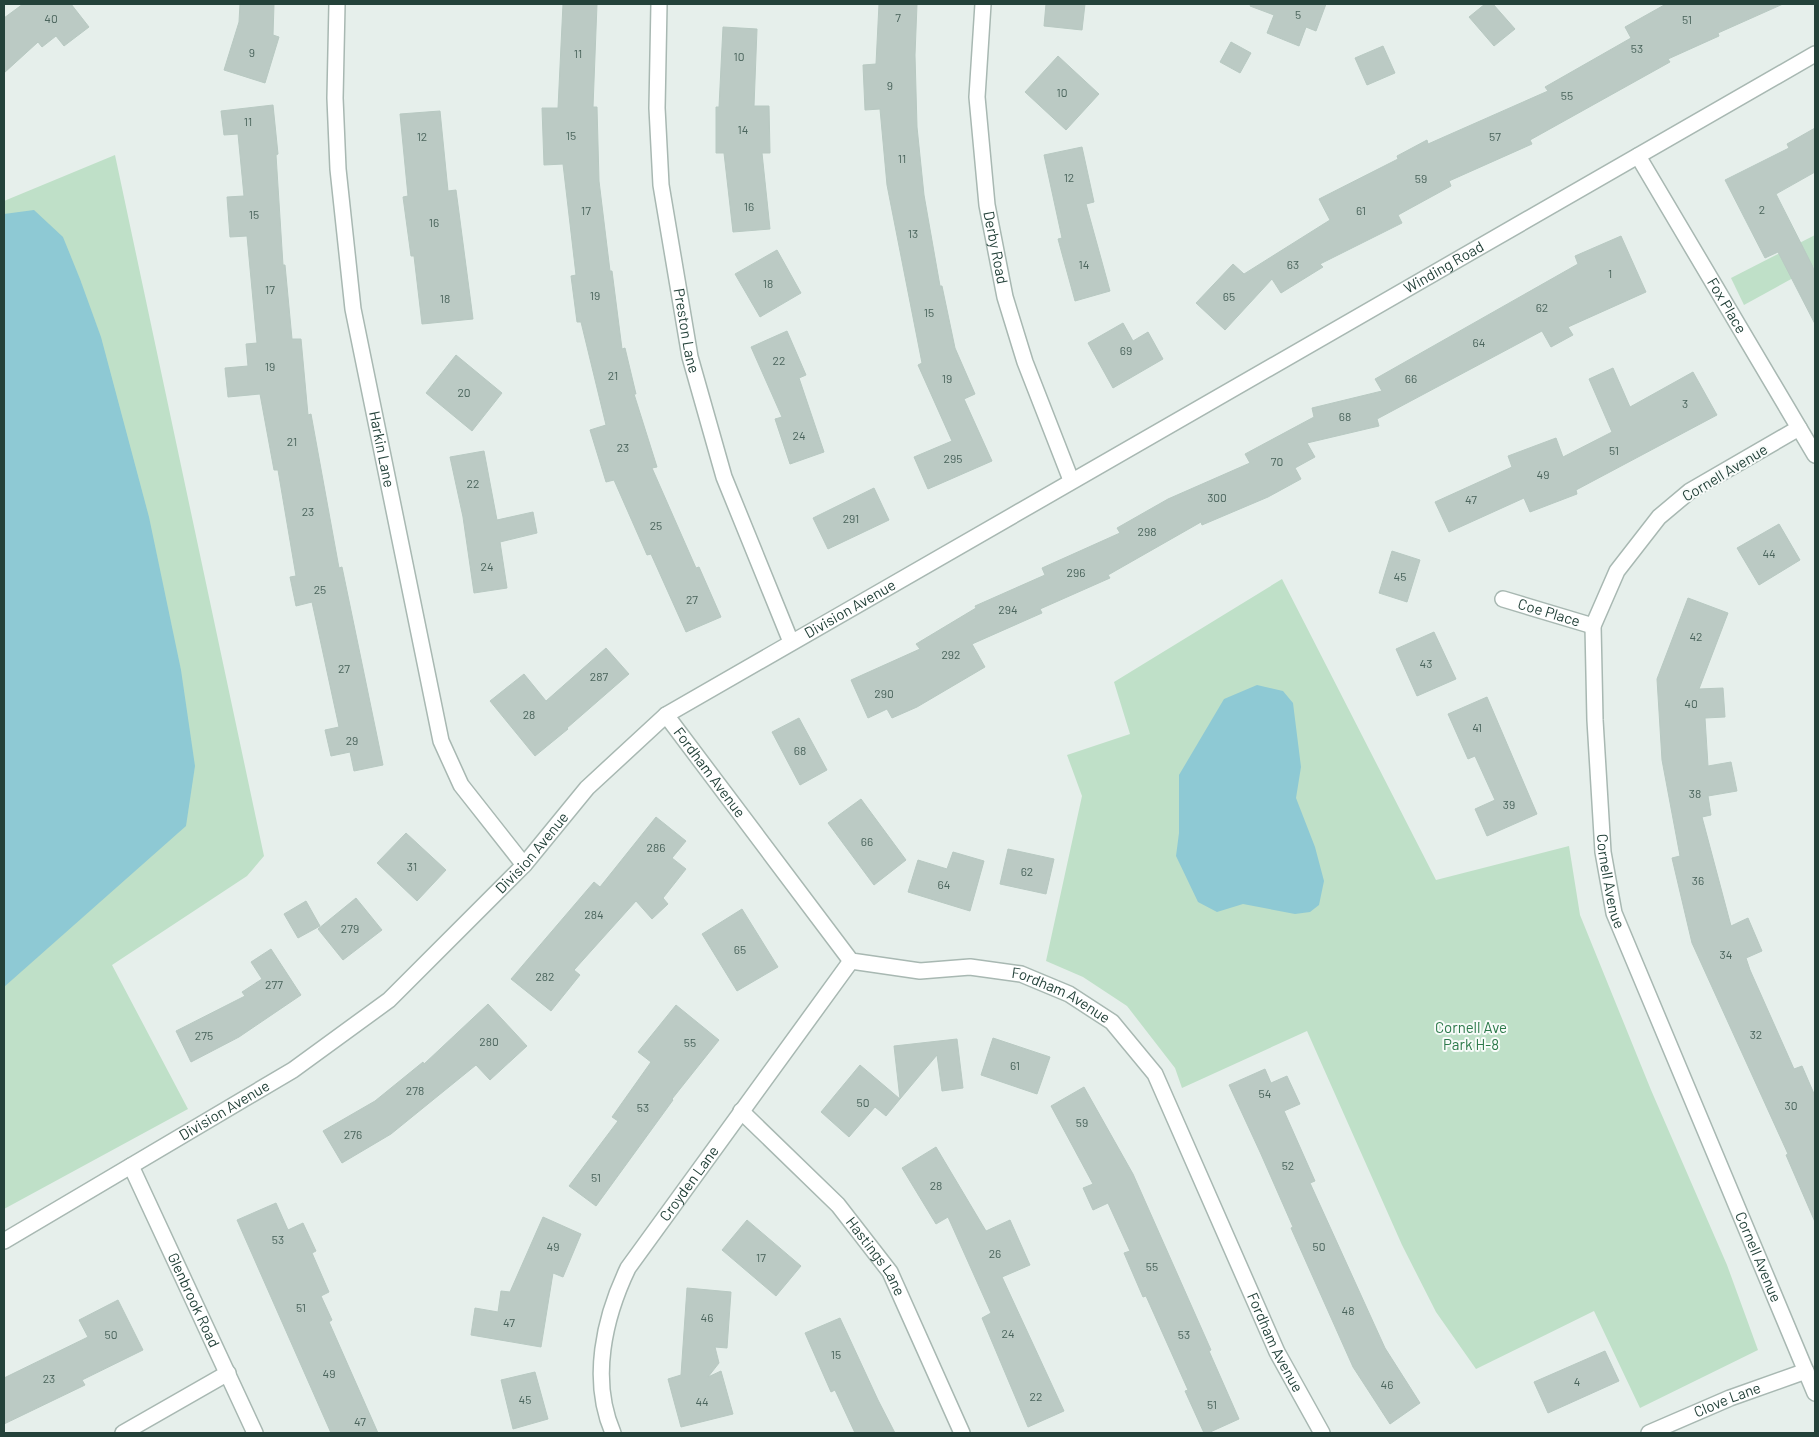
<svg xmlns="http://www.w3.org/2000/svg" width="1819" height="1437" font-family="Barlow,sans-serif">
<rect width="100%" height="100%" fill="#e6efeb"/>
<g fill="#bfe0c8">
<polygon points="115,155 264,856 247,876 112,965 188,1109 4,1209 4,201"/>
<polygon points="1815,235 1815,266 1744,305 1731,278"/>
<polygon points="1282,579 1436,880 1569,846 1580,915 1651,1090 1727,1265 1758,1350 1640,1408 1594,1311 1476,1369 1436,1312 1402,1245 1307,1031 1182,1088 1175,1068 1127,1006 1083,977 1046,961 1082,796 1067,755 1130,734 1114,682"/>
</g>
<g fill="#8ec9d4">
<polygon points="34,210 63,237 80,279 101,337 149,517 181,670 195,766 186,826 4,987 4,214"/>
<polygon points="1257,685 1283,691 1293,703 1301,767 1296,798 1315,847 1324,881 1319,905 1310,912 1295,914 1243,904 1217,912 1198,902 1176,856 1179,833 1179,775 1224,699"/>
</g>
<g fill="#bbcac4" stroke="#b8c9c2">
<polygon points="23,4 71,4 89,27 64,46 56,36 42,47 38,42 4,73 4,18"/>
<polygon points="240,4 274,4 273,35 279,37 265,83 224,70 239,22"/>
<polygon points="563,4 597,4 593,107 597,107 599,181 610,271 612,271 622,349 625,348 636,394 634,394 657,467 652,468 696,568 699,567 721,617 686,632 651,554 647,555 614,480 606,482 590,430 606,425 581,322 577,322 571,276 576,275 563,164 544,165 542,108 558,108"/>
<polygon points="879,4 917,4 915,55 917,127 924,195 940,286 942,286 955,348 975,394 964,399 992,461 928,489 914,457 952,441 918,365 922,363 887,185 880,109 865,110 863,65 876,64"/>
<polygon points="1046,4 1085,4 1082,30 1044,26"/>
<polygon points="1251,4 1326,4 1316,31 1306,27 1299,46 1267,33 1274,15 1250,6"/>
<polygon points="1485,4 1493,4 1515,29 1494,46 1469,17"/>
<polygon points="1666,4 1783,4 1718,33 1719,36 1668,59 1670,62 1530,140 1532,144 1449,181 1451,186 1398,215 1402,223 1320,264 1323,267 1281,293 1272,279 1225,330 1196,303 1233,264 1244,274 1330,220 1319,199 1398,159 1397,156 1427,140 1428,144 1548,91 1545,87 1631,38 1625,27"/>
<polygon points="723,27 757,29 754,106 769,106 770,153 762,153 770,229 733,232 724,153 716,153 716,107 719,107"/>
<polygon points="1231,42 1251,53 1240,73 1220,62"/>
<polygon points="1383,46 1395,73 1367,85 1355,58"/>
<polygon points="1058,56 1099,94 1066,130 1025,92"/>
<polygon points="273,105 278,154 276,155 283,265 285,265 292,339 301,339 308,415 311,414 339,568 342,567 383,765 354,771 350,752 331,756 325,730 339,727 312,602 296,606 290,577 296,576 278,470 274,470 260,394 228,397 225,368 248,366 246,344 257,343 247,236 230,237 227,197 244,196 238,134 224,135 221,111"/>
<polygon points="440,111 448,191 456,190 473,319 422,324 414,256 411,256 403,197 408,196 400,114"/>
<polygon points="1815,128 1815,172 1776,194 1815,271 1815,324 1778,252 1765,258 1725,180 1789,148 1787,144"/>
<polygon points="1082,147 1094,202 1086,204 1110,291 1075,301 1058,239 1062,238 1044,155"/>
<polygon points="1621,236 1646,292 1568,327 1573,335 1551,347 1542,331 1377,419 1379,426 1307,443 1315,457 1295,468 1301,479 1268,497 1202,525 1201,522 1108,575 1110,578 1040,609 1042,613 972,644 985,667 917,707 892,718 887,709 868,718 851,680 920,649 916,644 976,608 975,606 1045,575 1042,568 1120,533 1117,528 1168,499 1250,463 1245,454 1314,417 1312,408 1382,391 1375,379 1578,264 1575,256"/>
<polygon points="777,250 801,293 760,317 735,274"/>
<polygon points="1123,323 1133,341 1148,332 1163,359 1113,388 1088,343"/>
<polygon points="787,331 806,375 799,378 824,452 790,464 775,419 782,417 751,347"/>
<polygon points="456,355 502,393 472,431 426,393"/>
<polygon points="1613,368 1630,407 1693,372 1717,415 1576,490 1577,494 1530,512 1524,498 1449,532 1435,502 1512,467 1508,456 1556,438 1563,457 1612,432 1589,379"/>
<polygon points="484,451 497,520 533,512 537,533 500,542 507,588 474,593 463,517 450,457"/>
<polygon points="874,488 889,520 828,549 813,518"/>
<polygon points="1779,524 1800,560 1759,585 1737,548"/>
<polygon points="1392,551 1420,560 1407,602 1379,593"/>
<polygon points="1688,598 1728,613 1699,689 1723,688 1725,717 1705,718 1708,766 1731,762 1737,791 1708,796 1711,815 1702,817 1731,926 1748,918 1762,951 1746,958 1750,970 1794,1069 1802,1066 1815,1096 1815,1222 1786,1155 1788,1154 1692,943 1672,858 1680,856 1662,760 1657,679"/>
<polygon points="1434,632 1456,679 1417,696 1396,649"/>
<polygon points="606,648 629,674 567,728 568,729 535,756 490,701 524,674 546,701"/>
<polygon points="1487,697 1537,814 1487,836 1475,809 1495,800 1475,756 1468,759 1448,714"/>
<polygon points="799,718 827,770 800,785 772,732"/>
<polygon points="861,799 906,860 874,885 828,823"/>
<polygon points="656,817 686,841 672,858 686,869 663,898 668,904 652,919 636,901 574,970 580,975 551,1011 511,979 594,882 600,887"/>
<polygon points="406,833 446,870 417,901 377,863"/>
<polygon points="1008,849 1054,859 1046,894 1000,884"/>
<polygon points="953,852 984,861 970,911 908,892 918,860 947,869"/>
<polygon points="356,898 382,930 343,960 318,929"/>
<polygon points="306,901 320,926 298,938 284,914"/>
<polygon points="742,909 778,967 737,991 702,934"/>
<polygon points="271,949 301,995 239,1037 191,1062 176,1031 245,996 242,992 262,979 251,962"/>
<polygon points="488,1004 527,1046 490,1080 476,1065 391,1134 342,1163 323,1131 375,1101 423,1062 424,1064"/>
<polygon points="676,1005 719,1040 672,1099 673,1100 596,1206 569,1186 618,1121 612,1117 651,1062 638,1052"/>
<polygon points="993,1038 1050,1057 1037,1094 981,1075"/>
<polygon points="957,1039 963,1088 942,1091 937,1055 900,1099 894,1046"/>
<polygon points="860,1065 900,1099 886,1116 875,1107 849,1137 821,1112"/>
<polygon points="1265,1069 1271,1083 1287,1076 1300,1104 1284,1111 1315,1181 1310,1183 1385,1348 1420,1403 1390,1424 1353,1367 1291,1228 1293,1227 1260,1152 1229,1085"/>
<polygon points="1084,1087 1133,1174 1211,1350 1209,1351 1239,1419 1208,1433 1204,1433 1185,1391 1188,1390 1146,1296 1143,1297 1124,1253 1130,1251 1108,1203 1093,1210 1083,1188 1093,1184 1051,1106"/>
<polygon points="936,1147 986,1231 1010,1220 1030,1265 1002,1277 1064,1411 1028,1427 982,1318 991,1313 948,1217 936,1224 902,1168"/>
<polygon points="276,1203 288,1230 303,1223 316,1251 312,1253 329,1292 321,1296 332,1320 329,1322 378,1433 331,1433 237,1220"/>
<polygon points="543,1217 581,1234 563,1277 553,1273 541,1347 471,1335 475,1308 498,1312 501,1291 510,1292"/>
<polygon points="747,1220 801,1266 776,1296 722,1250"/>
<polygon points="687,1288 731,1292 727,1348 715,1347 719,1363 708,1377 721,1371 733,1414 681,1427 668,1379 681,1375"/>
<polygon points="118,1300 143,1350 82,1380 85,1385 4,1424 4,1378 88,1337 79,1320"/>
<polygon points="840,1318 878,1400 895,1433 855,1433 835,1390 831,1392 805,1333"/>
<polygon points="1605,1351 1619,1381 1548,1413 1534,1382"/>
<polygon points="535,1372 548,1419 513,1429 501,1380"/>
</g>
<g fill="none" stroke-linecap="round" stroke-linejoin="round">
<defs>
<g id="street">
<path id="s1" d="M337,4l-2,94 3,71 15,140 88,432 20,44 63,80"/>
<path id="s2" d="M659,4l-2,104 4,77 29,172 34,120 67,165"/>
<path id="s3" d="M983,4l-6,93 10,108 18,92 20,65 46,118"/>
<path id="s4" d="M1638,156l177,299"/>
<path id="s5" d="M1799,428l-109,63 -31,26 -42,54 -24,55 2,94 8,132 11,61 201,480"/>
<path id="s6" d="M1503,599l90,27"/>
<path id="s7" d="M666,715l185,246 69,10 50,-4 51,7 48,20 43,28 43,52 122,278 45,81"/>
<path id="s8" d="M741,1111l97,94 52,67 72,161"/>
<path id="s9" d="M131,1166l124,267"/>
<path id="s10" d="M4,1241l289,-171 96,-70 135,-135 63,-77 79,-73 1149,-661"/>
<polyline points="123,1433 228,1373"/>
<path id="s11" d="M613,1433c-23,-53 -9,-115 15,-165l223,-307"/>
<path id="s12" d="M1649,1433l81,-35 76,-27"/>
</g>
</defs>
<use href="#street" stroke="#a8b8b2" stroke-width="18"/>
<use href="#street" stroke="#fff" stroke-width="15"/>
</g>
<g text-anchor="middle" stroke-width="4" stroke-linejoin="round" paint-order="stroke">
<g font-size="12" fill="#4a645c">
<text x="1298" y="19">5</text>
<text x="898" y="22">7</text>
<text x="51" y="23">40</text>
<text x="1687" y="24">51</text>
<text x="1637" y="53">53</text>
<text x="252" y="57">9</text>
<text x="578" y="58">11</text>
<text x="739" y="61">10</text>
<text x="890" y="90">9</text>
<text x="1062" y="97">10</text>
<text x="1567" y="100">55</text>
<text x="248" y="126">11</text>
<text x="743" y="134">14</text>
<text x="571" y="140">15</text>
<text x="422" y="141">12</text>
<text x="1495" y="141">57</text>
<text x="902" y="163">11</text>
<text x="1069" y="182">12</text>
<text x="1421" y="183">59</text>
<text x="749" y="211">16</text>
<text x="1762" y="214">2</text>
<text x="586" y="215">17</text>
<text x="1361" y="215">61</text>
<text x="254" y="219">15</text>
<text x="434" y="227">16</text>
<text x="913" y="238">13</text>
<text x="1084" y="269">14</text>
<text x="1293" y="269">63</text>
<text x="1610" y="278">1</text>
<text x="768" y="288">18</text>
<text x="270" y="294">17</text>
<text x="595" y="300">19</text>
<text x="1229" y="301">65</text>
<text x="445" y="303">18</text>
<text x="1542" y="312">62</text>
<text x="929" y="317">15</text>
<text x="1479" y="347">64</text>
<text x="1126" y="355">69</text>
<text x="779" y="365">22</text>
<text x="270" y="371">19</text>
<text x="613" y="380">21</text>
<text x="947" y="383">19</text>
<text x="1411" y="383">66</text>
<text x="464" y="397">20</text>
<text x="1685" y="408">3</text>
<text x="1345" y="421">68</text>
<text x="799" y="440">24</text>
<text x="292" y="446">21</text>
<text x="623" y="452">23</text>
<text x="1614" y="455">51</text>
<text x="953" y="463">295</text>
<text x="1277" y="466">70</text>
<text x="1543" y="479">49</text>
<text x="473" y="488">22</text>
<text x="1217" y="502">300</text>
<text x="1471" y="504">47</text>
<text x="308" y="516">23</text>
<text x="851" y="523">291</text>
<text x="656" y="530">25</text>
<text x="1147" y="536">298</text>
<text x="1769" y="558">44</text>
<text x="487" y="571">24</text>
<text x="1076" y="577">296</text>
<text x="1400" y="581">45</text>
<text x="320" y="594">25</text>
<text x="692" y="604">27</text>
<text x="1008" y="614">294</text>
<text x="1696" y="641">42</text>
<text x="951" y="659">292</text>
<text x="1426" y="668">43</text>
<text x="344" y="673">27</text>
<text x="599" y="681">287</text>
<text x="884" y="698">290</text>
<text x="1691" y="708">40</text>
<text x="529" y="719">28</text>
<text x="1477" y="732">41</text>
<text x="352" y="745">29</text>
<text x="800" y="755">68</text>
<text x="1695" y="798">38</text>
<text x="1509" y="809">39</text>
<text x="867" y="846">66</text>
<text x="656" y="852">286</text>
<text x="412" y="871">31</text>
<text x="1027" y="876">62</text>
<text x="1698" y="885">36</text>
<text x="944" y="889">64</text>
<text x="594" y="919">284</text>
<text x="350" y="933">279</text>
<text x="740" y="954">65</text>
<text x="1726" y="959">34</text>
<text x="545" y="981">282</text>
<text x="274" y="989">277</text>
<text x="1756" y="1039">32</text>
<text x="204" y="1040">275</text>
<text x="489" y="1046">280</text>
<text x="690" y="1047">55</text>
<text x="1015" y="1070">61</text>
<text x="415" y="1095">278</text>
<text x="1265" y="1098">54</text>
<text x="863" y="1107">50</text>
<text x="1791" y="1110">30</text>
<text x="643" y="1112">53</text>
<text x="1082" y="1127">59</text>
<text x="353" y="1139">276</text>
<text x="1288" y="1170">52</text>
<text x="596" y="1182">51</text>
<text x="936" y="1190">28</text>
<text x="278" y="1244">53</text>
<text x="553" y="1251">49</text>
<text x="1319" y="1251">50</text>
<text x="995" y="1258">26</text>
<text x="761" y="1262">17</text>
<text x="1152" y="1271">55</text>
<text x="301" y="1312">51</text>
<text x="1348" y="1315">48</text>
<text x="707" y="1322">46</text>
<text x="509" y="1327">47</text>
<text x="1008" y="1338">24</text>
<text x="111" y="1339">50</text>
<text x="1184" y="1339">53</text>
<text x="836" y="1359">15</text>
<text x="329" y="1378">49</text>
<text x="49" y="1383">23</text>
<text x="1577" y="1386">4</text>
<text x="1387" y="1389">46</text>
<text x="1036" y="1401">22</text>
<text x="525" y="1404">45</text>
<text x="702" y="1406">44</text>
<text x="1212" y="1409">51</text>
<text x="360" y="1426">47</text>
</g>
<g font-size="15" fill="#24423a" stroke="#f7fbf9">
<text dy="5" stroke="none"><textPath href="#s3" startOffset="245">Derby Road</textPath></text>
<text dy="5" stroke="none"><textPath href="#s10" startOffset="1750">Winding Road</textPath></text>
<text dy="5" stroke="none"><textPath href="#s4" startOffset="174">Fox Place</textPath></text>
<text dy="5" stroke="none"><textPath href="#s2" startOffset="329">Preston Lane</textPath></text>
<text dy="5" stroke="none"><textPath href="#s1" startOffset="449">Harkin Lane</textPath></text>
<text transform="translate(1725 473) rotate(-31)" y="5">Cornell Avenue</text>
<text dy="5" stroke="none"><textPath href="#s10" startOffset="1065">Division Avenue</textPath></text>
<text dy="5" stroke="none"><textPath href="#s6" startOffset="48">Coe Place</textPath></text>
<text dy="5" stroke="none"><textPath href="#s7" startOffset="72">Fordham Avenue</textPath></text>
<text dy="5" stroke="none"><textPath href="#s10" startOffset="660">Division Avenue</textPath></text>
<text dy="5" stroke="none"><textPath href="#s5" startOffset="551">Cornell Avenue</textPath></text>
<text dy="5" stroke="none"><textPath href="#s7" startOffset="524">Fordham Avenue</textPath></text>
<text dy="5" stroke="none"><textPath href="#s10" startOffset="256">Division Avenue</textPath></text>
<text dy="5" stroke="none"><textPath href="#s11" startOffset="275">Croyden Lane</textPath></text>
<text dy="5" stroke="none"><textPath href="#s8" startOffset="199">Hastings Lane</textPath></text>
<text dy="5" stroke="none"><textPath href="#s5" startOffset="956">Cornell Avenue</textPath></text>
<text dy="5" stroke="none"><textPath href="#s9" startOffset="148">Glenbrook Road</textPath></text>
<text dy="5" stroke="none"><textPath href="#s7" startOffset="944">Fordham Avenue</textPath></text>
<text dy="5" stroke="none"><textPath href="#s12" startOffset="85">Clove Lane</textPath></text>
</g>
<g font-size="15" fill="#2d7a4b" stroke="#f7fbf9">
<text x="1471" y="1033">Cornell Ave<tspan x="1471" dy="17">Park H-8</tspan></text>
</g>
</g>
<rect width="1819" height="1437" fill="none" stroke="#24423a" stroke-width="10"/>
</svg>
